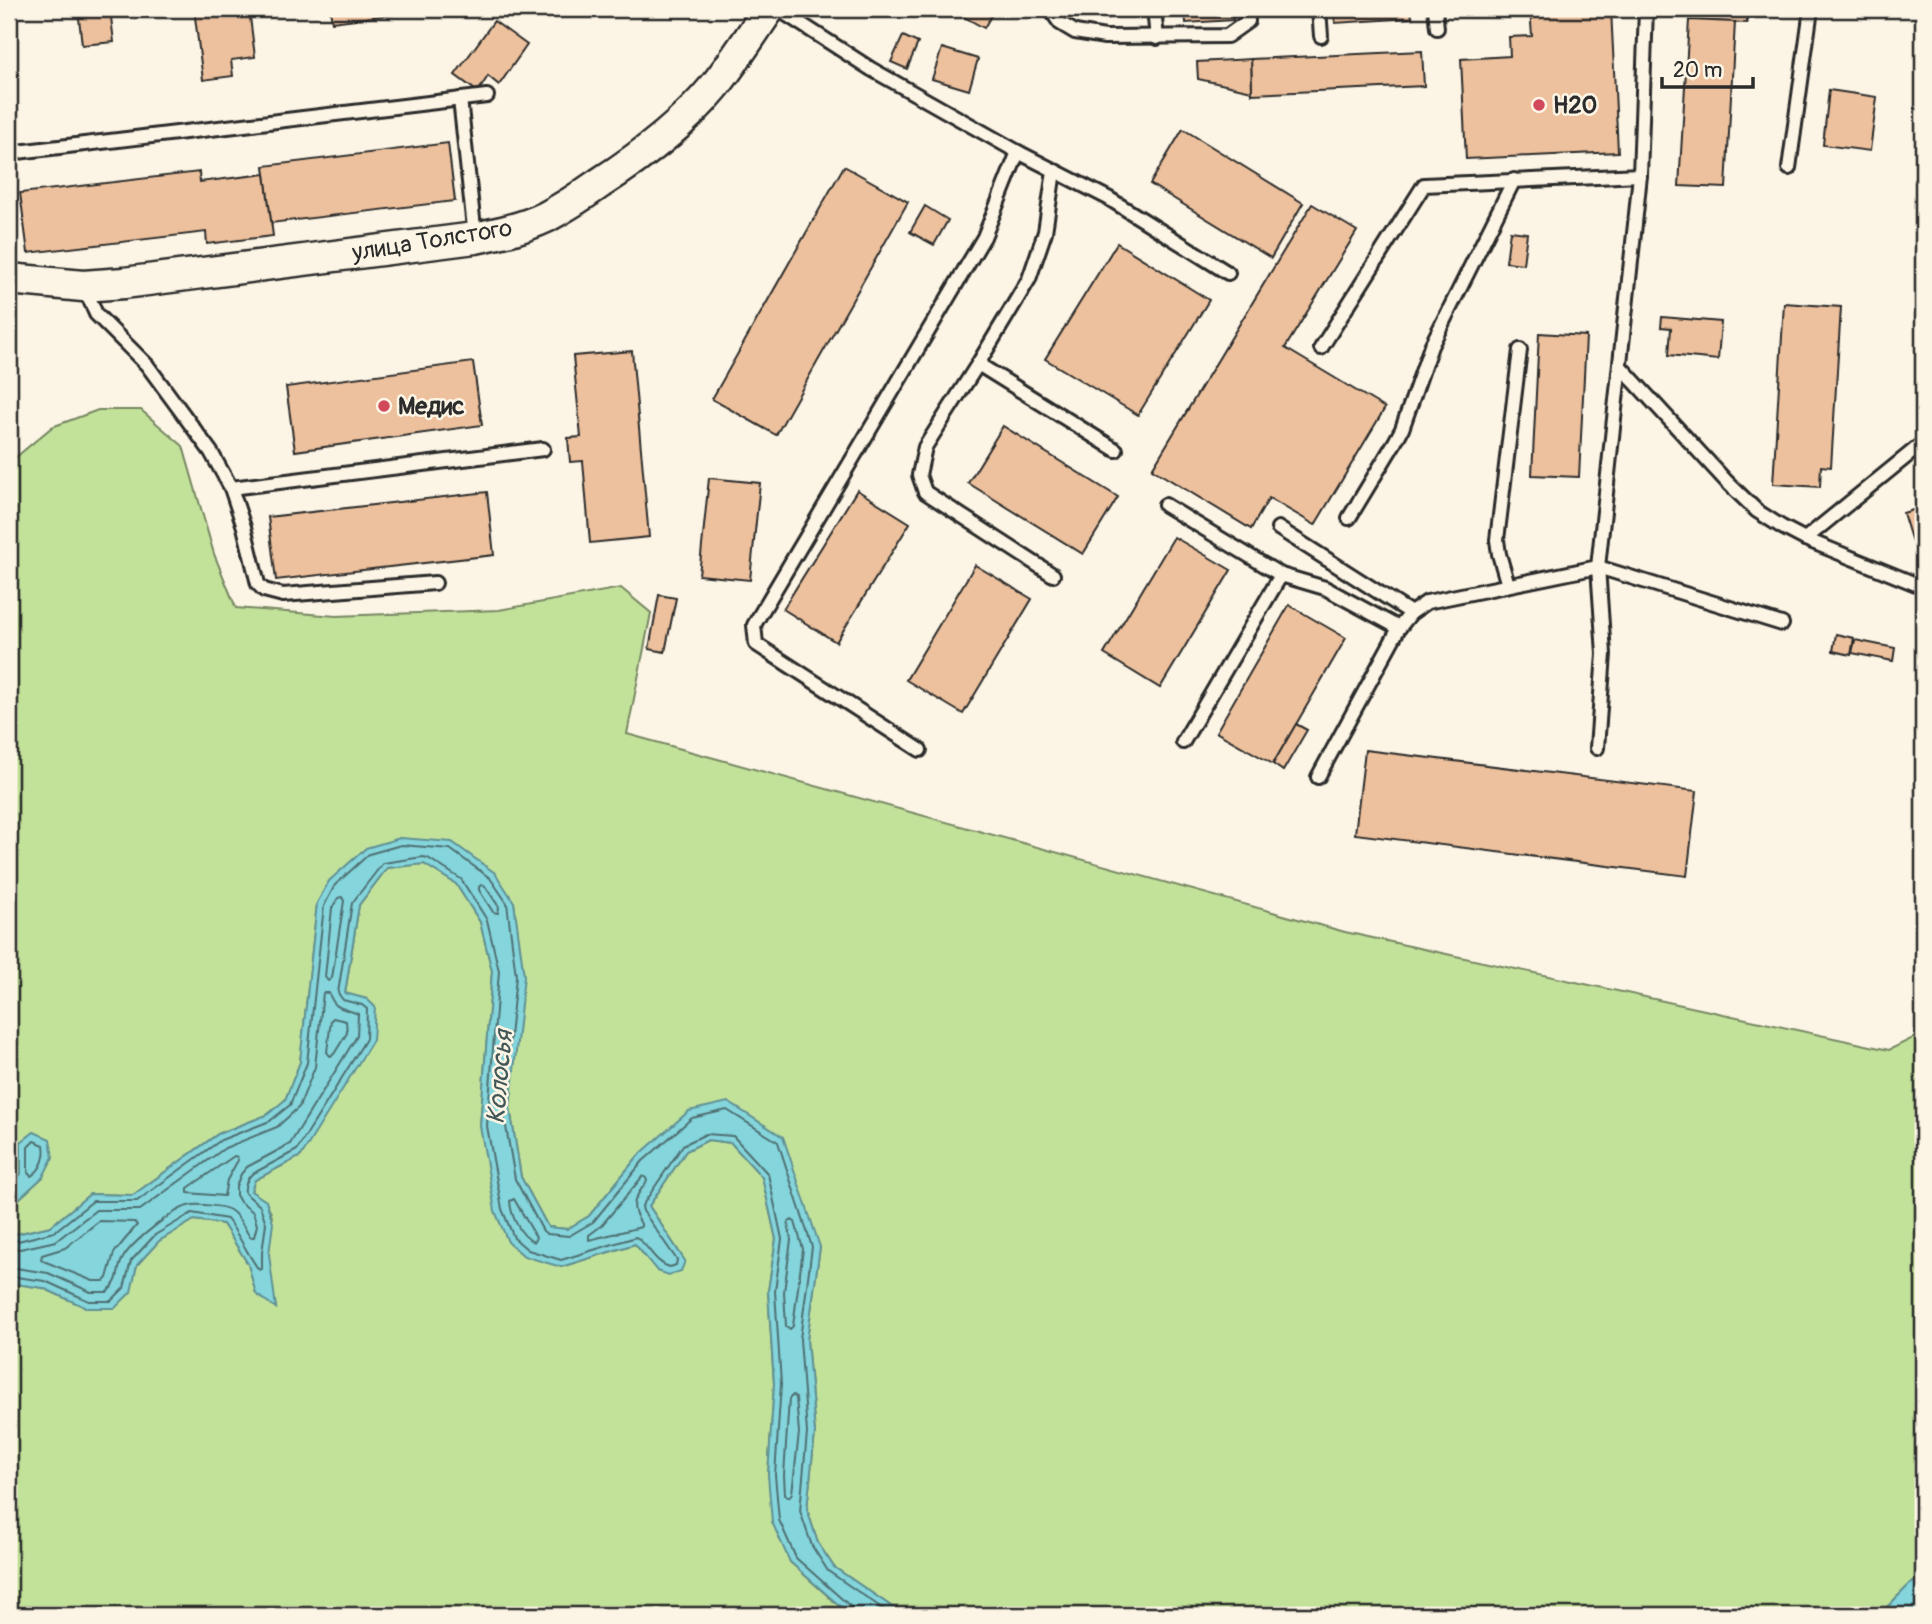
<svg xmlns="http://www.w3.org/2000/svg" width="1932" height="1624" font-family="Pangolin,sans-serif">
<rect width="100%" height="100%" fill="#fcf5e5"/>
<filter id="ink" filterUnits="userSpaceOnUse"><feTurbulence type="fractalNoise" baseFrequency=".0143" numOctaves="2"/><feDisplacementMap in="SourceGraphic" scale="14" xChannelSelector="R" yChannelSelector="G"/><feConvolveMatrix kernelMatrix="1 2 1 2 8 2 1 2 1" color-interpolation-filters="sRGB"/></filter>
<g filter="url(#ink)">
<g fill="#c2e29a" stroke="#768662" stroke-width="2">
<polygon points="98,410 141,410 183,446 214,554 236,608 336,616 499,610 621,588 651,613 627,734 1345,932 1889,1050 1923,1033 1923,1576 1909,1585 1879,1615 904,1615 834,1567 818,1543 807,1509 815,1433 807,1340 820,1247 728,1103 638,1156 589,1216 567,1229 548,1227 521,1177 510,1108 523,976 514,902 400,838 317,903 300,1062 285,1100 267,1115 218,1134 133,1195 90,1194 51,1226 16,1234 9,1217 9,1208 43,1177 21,1142 21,1174 9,1184 9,463 52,427"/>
<path d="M424,864l32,20 24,38 12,49 -12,155 81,141 74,-23 22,26 28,-9 -36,-55 37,-55 22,-11 23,3 31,34 14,62 -8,52 6,93 -6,91 22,87 59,53h-840v-332l34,5 44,20 43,-16 7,-27 22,-24 35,-21 29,4 25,40 8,29 20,15c-3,-18 -8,-37 -7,-55 1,-31 13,-40 -18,-62l4,-11 46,-24 66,-157 -22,-5 14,-89 28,-37z"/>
</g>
<g fill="#84d5dc" stroke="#609195" stroke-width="2">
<polygon points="400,838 452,842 495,873 514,902 524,976 510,1108 521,1177 548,1227 567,1229 589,1216 638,1156 689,1111 728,1102 783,1137 820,1247 807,1340 815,1433 807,1509 818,1543 834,1567 904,1615 850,1615 790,1562 772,1522 768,1475 774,1384 768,1291 776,1239 762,1177 731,1143 708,1140 686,1151 649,1206 685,1261 681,1271 669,1275 657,1271 635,1244 561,1267 524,1256 508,1242 495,1211 480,1126 492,971 480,922 456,884 424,864 387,868 359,905 345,993 367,999 375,1007 373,1040 301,1156 255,1180 251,1191 266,1201 273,1223 269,1254 276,1308 256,1294 248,1264 223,1224 194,1220 159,1241 137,1265 131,1292 115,1308 87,1308 43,1288 9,1283 9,1217 16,1234 51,1226 90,1194 133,1195 218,1134 267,1115 285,1100 300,1062 317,903 329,881 366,848"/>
<polygon points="34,1132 50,1139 53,1157 43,1177 9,1208 9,1184 21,1174 21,1142"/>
<polygon points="1923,1576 1923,1605 1912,1615 1879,1615 1909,1585"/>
</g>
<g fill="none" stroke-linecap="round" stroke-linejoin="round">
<g stroke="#4f6f72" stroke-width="2">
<polygon points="481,885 485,886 499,907 498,913 493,912 479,890 479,887"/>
<polygon points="338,898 342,897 344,901 332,978 328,981 325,977 332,908"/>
<polygon points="333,1018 346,1021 347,1033 334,1054 330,1056 327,1052 331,1020"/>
<path d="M34,1141l10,4c2,11 -2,25 -13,31l-3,-3v-26z"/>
<polygon points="234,1156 237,1157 238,1160 227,1180 224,1196 188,1193 188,1188"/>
<path d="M643,1176l3,2 1,3c-12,18 -19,22 -6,43v3l-52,13v-5l12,-9z"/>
<path d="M514,1199l22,38 -2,5c-14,-6 -23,-26 -24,-41z"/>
<polygon points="792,1220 795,1222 803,1249 793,1326 790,1329 786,1326 784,1292 791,1240 788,1223"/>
<polygon points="99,1221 134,1222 137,1225 114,1253 107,1278 104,1281 93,1281 41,1260 42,1255 65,1248"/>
<polyline points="9,1234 12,1239 18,1241 54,1232 93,1201 137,1201 221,1140 270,1121 290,1105 307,1063 324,906 335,885 369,854 401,845 450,849 490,878 507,903 516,976 503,1109 515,1179 543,1231 547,1234 569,1236 593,1222 643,1161 692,1118 727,1110 778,1142 812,1247 800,1339 807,1433 800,1511 812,1546 828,1571 892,1615"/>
<path d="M9,1247l11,2 36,-8 40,-31h44l85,-62 52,-21 22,-20 16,-40 8,-74h6c6,18 14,14 29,21l-1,22 -67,108 -43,23 -6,7 -5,12v9l4,7 13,10 4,13 -3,12h-4c-6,-9 -11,-22 -20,-27 -6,-4 -30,-6 -38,-5 -17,2 -61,38 -69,53 -8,14 -1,21 -16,34h-16l-43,-19 -39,-6"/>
<path d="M9,1276l36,5 44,20h22l13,-13 7,-27 24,-26 37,-22 35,6c12,16 21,36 32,51l3,-1v-16l4,-30 -6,-17 -15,-13c-1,-6 2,-15 7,-19l45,-24 69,-111 1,-30 -5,-4 -19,-5 -5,-7 14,-90 31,-40 40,-6 5,1 33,21 26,41 12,51 -12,155 15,83 12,29 14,12 33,10 75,-23c13,8 18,26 34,30l6,-2 1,-5 -34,-49 -1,-5 41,-61 23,-11 27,2 35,38 14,65 -7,52 6,93 -6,91 4,45 17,38 55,49 2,8"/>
<polygon points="793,1395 796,1398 799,1433 792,1493 789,1497 785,1494 784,1475 789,1399"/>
</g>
</g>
<g fill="#edc19d" stroke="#2b2b2b" stroke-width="2">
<polygon points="78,9 110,9 114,42 82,45"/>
<polygon points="194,9 249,9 255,57 231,60 233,76 203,80"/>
<polygon points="330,9 438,9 332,22"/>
<polygon points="950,9 995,9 984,28"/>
<polygon points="1090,9 1122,9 1114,17 1106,19 1095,15"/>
<polygon points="1185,9 1232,9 1233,20 1186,23"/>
<polygon points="1334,9 1411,9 1412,18 1335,23"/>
<polygon points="1530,9 1611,9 1618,152 1466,159 1461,59 1510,56 1509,37 1532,36"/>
<polygon points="1693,9 1747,9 1747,23 1692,20"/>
<polygon points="1689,20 1735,22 1726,188 1679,186"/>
<polygon points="494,21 527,45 499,85 488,76 478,92 455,75"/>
<polygon points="903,36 918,43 907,69 891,62"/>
<polygon points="942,48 978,59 969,90 932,79"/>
<polygon points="1422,51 1424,86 1252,94 1251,59"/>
<polygon points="1251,59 1252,91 1198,79 1197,62"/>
<polygon points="1829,90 1877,97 1870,151 1823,145"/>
<polygon points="1183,129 1303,203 1271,258 1150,184"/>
<polygon points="448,143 455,201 271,223 264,166"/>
<polygon points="844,166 908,202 776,435 712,399"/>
<polygon points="199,172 200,182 265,174 273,236 207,244 206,232 28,253 20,193"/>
<polygon points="1312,204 1357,231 1285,348 1385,408 1315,525 1269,498 1251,529 1152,469"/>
<polygon points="925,206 948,220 934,245 910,232"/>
<polygon points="1510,231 1527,233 1523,264 1506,262"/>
<polygon points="1117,243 1209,300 1138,415 1045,359"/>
<polygon points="1784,303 1841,307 1831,467 1821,466 1820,487 1773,484"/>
<polygon points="1662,317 1721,322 1718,360 1669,355 1671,328 1661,327"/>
<polygon points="1539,333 1586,336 1579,477 1532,475"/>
<polygon points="632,351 649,537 590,543 583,461 570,462 568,438 581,437 573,356"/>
<polygon points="473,362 482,425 295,451 286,387"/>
<polygon points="1003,426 1118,497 1083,554 968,483"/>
<polygon points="709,478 760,483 750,580 699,575"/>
<polygon points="857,490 910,523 836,642 783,609"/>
<polygon points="487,492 494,555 276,580 268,517"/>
<polygon points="1923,507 1923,538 1912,542 1903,513"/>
<polygon points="1174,537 1231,570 1160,688 1104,654"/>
<polygon points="975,565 1032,599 963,714 906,680"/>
<polygon points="659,595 676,598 665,652 649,649"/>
<polygon points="1289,605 1346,638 1273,764 1216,732"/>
<polygon points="1836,634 1854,638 1851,655 1833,651"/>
<polygon points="1855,640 1895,648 1893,661 1852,653"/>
<polygon points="1296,724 1307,730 1283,771 1273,764"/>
<polygon points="1365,750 1697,791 1687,876 1355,834"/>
</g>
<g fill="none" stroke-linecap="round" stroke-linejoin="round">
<defs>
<g id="service">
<polyline points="778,9 871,69 1018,152 984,237 754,625 756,644 920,750"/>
<polyline points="1050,9 1060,23 1075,32 1105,37 1227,36 1248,21 1247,9"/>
<polyline points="1154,9 1157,38"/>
<polyline points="1319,9 1321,36"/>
<polyline points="1435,9 1437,28"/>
<polyline points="460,99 475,237"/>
<polyline points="1018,152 1108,198 1228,273"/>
<polyline points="9,153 487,96"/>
<polyline points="1789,168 1811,9"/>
<polyline points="84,286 96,314 147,365 211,452 231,488 244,527 258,584 264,590 283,595 435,583"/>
<polyline points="1321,348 1424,185 1640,175"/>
<polyline points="978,364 1116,450"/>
<polyline points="1620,366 1727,482 1757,511 1782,527 1805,539 1923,587"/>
<polyline points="231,488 543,449"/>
<polyline points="1165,505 1281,575 1325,588 1399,628"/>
<polyline points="1349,518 1395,442 1402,429 1431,346 1514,180"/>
<polyline points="1278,528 1411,613"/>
<polyline points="1805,539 1923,443"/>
<polyline points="1053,575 925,492 919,475 925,447 978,364 1029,279 1045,232 1054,171"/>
<polyline points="1508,585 1499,554 1497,540 1520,350"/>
<polyline points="1183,742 1281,575"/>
<polyline points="1597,748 1604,654 1598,567 1782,624"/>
<polyline points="1318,777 1399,628 1411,613 1427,602 1598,567 1635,224 1640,175 1646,9"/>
</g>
<path id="tertiary" d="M9,279l74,7 41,-3 351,-45c24,-5 48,-10 71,-21 19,-10 37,-22 54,-34 42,-27 82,-57 114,-96 20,-25 37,-52 55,-78"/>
</defs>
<use href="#service" stroke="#2b2b2b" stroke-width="18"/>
<use href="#tertiary" stroke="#2b2b2b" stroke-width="35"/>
<use href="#service" stroke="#fcf5e5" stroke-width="12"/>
<use href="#tertiary" stroke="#fcf5e5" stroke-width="30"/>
</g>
</g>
<g fill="#d1495b" stroke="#fcf5e5" stroke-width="2.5">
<circle cx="1539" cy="105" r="7"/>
<circle cx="384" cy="406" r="7"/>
</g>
<g text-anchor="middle" stroke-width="5" stroke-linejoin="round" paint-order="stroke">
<g font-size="24" font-weight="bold" fill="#2b2b2b" stroke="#fcf5e5" text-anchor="start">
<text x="1553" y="113">Н2О</text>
<text x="398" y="414">Медис</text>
</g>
<g font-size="24" fill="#2b2b2b" stroke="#fcf5e5">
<text transform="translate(432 240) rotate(-9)" y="8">улица Толстого</text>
</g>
<g font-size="26" font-style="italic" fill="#415657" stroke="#fcf5e5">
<text transform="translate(499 1077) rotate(-85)" y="9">Колосья</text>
</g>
</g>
<rect width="1932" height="1624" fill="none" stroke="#fcf5e5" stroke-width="35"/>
<rect x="18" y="18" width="1897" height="1589" fill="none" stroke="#2b2b2b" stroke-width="2.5" filter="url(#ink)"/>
<path d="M1662 77v10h91v-10" fill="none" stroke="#2b2b2b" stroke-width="3.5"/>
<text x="1673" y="77" font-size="21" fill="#2b2b2b" stroke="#fcf5e5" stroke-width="5" paint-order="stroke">20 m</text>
</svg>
